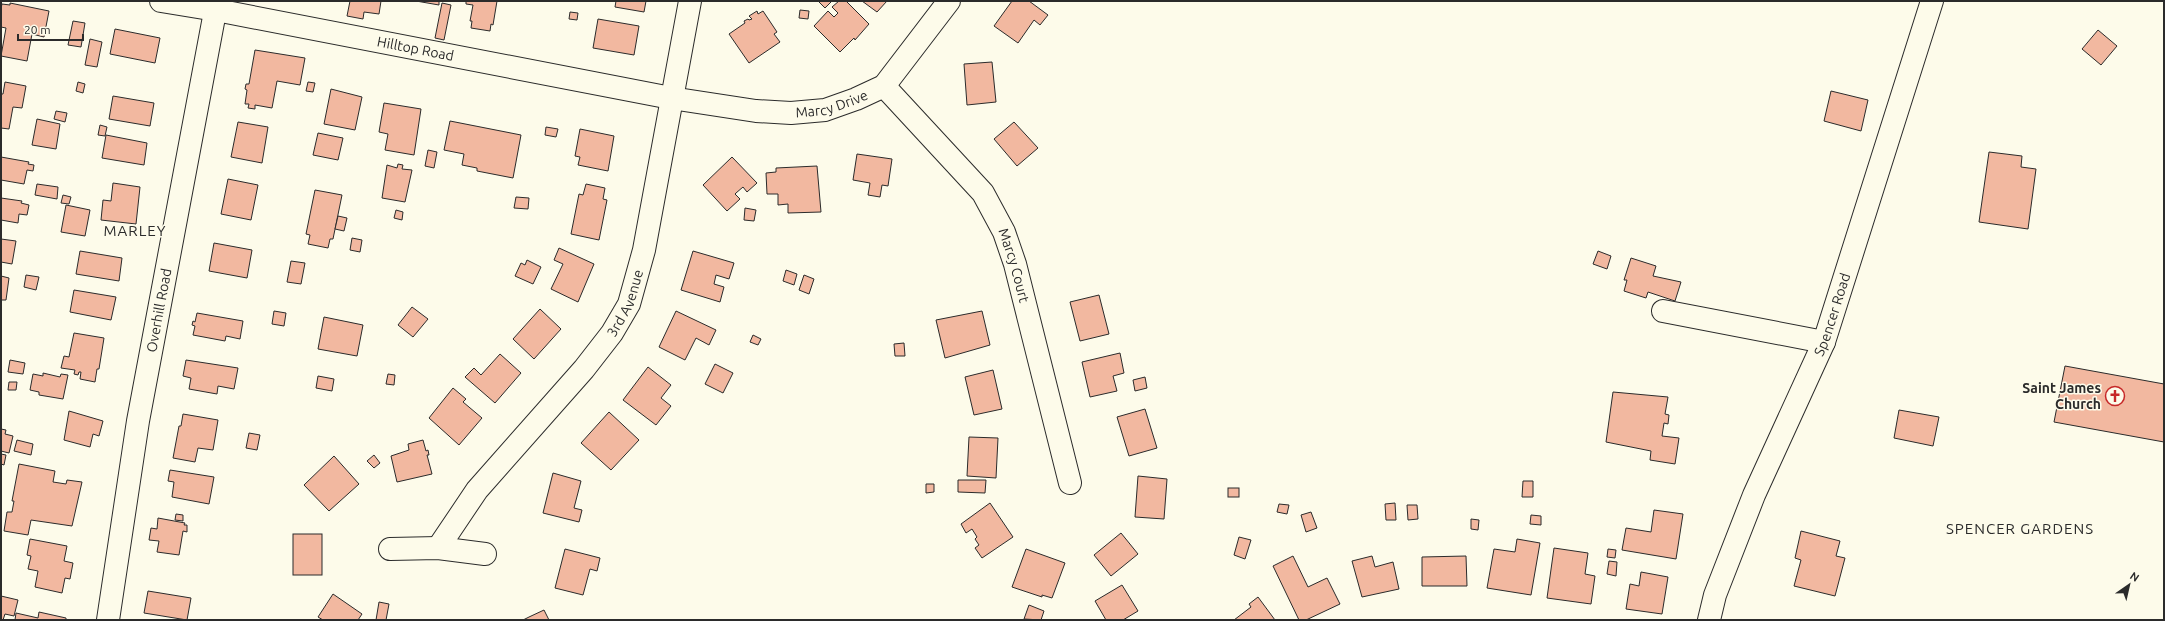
<svg xmlns="http://www.w3.org/2000/svg" width="2165" height="621" font-family="Ubuntu,sans-serif">
<rect width="100%" height="100%" fill="#fdfbea"/>
<g fill="#f2b8a0" stroke="#2b2b2b">
<polygon points="350,1 381,1 379,14 364,12 363,19 347,16"/>
<polygon points="416,1 439,1 439,5"/>
<polygon points="466,1 497,1 493,25 491,24 490,31 471,28 472,21 470,21 473,5 466,4"/>
<polygon points="616,1 646,1 644,12 615,7"/>
<polygon points="818,1 832,1 825,8"/>
<polygon points="839,1 846,1 869,24 855,40 854,38 840,52 814,26 828,11 834,17 838,13 832,7"/>
<polygon points="862,1 887,1 877,12"/>
<polygon points="1012,1 1029,1 1048,15 1040,25 1034,20 1018,43 994,26"/>
<polygon points="10,3 49,11 44,37 32,34 27,61 1,56 6,28 1,27 1,8 2,4 10,5"/>
<polygon points="442,3 451,5 444,40 435,38"/>
<polygon points="800,10 809,11 808,19 799,18"/>
<polygon points="757,11 758,14 763,11 777,32 774,34 780,42 749,63 729,34 745,23 744,21 748,19 749,20 752,19 749,16"/>
<polygon points="570,12 578,13 577,20 569,19"/>
<polygon points="598,19 639,26 634,55 593,48"/>
<polygon points="73,21 85,23 81,47 68,45"/>
<polygon points="115,29 160,38 155,63 110,54"/>
<polygon points="2098,30 2117,46 2101,65 2082,49"/>
<polygon points="90,39 102,42 97,67 85,65"/>
<polygon points="255,50 305,58 300,85 277,81 272,108 255,105 255,109 248,108 249,104 245,104 247,90 245,89 246,84 249,84"/>
<polygon points="992,62 996,102 967,105 964,64"/>
<polygon points="5,82 26,86 22,108 13,107 9,129 1,128 1,94 3,94"/>
<polygon points="78,82 85,84 83,93 76,91"/>
<polygon points="308,82 315,83 313,92 306,91"/>
<polygon points="331,89 362,97 355,130 324,124"/>
<polygon points="1831,91 1868,100 1861,131 1824,121"/>
<polygon points="113,96 154,103 150,126 109,119"/>
<polygon points="384,103 421,109 414,155 385,150 388,134 379,132"/>
<polygon points="56,111 67,113 65,122 54,119"/>
<polygon points="37,119 60,124 56,149 32,145"/>
<polygon points="450,121 521,135 513,178 477,171 477,168 462,165 464,154 444,150"/>
<polygon points="238,122 268,127 262,163 231,157"/>
<polygon points="1014,122 1038,148 1017,166 994,139"/>
<polygon points="100,125 107,127 105,136 98,135"/>
<polygon points="546,127 558,129 556,137 545,135"/>
<polygon points="580,129 614,136 608,171 578,165 580,157 575,156"/>
<polygon points="318,133 343,138 338,160 313,155"/>
<polygon points="106,135 147,143 144,165 102,158"/>
<polygon points="428,150 437,152 434,168 425,166"/>
<polygon points="1989,152 2022,156 2021,167 2036,169 2028,229 1979,222"/>
<polygon points="857,154 892,159 888,186 882,185 880,197 868,195 870,183 853,180"/>
<polygon points="1,157 29,162 28,164 34,165 33,171 27,170 24,184 1,180"/>
<polygon points="732,157 757,183 747,192 743,187 736,193 735,194 740,199 727,211 703,185"/>
<polygon points="398,164 403,165 402,169 412,170 405,202 382,198 387,165 397,168"/>
<polygon points="817,166 821,212 788,213 788,204 778,205 778,194 767,194 766,173 776,172 776,168"/>
<polygon points="228,179 258,185 251,220 221,214"/>
<polygon points="113,183 140,187 136,224 101,220 103,200 111,201"/>
<polygon points="37,184 58,187 57,199 35,195"/>
<polygon points="586,184 605,188 603,199 607,200 599,240 571,234 579,194 583,195"/>
<polygon points="315,190 342,195 333,239 330,239 328,248 308,244 310,235 306,234"/>
<polygon points="63,195 71,197 69,204 61,203"/>
<polygon points="516,197 529,198 528,209 514,208"/>
<polygon points="1,198 22,201 21,203 29,205 27,215 19,214 18,223 1,220"/>
<polygon points="66,205 90,210 85,236 61,232"/>
<polygon points="745,208 756,210 754,221 744,220"/>
<polygon points="396,210 403,212 402,220 394,218"/>
<polygon points="338,216 347,218 344,231 335,229"/>
<polygon points="352,238 362,240 360,252 350,250"/>
<polygon points="1,239 16,241 12,264 1,262"/>
<polygon points="214,243 252,250 247,278 209,271"/>
<polygon points="559,248 594,264 578,302 551,289 563,264 554,260"/>
<polygon points="80,251 122,258 119,281 76,274"/>
<polygon points="693,251 734,263 729,279 716,275 714,284 724,287 720,302 681,290"/>
<polygon points="1598,251 1611,256 1607,269 1593,264"/>
<polygon points="1631,258 1656,266 1653,276 1681,282 1675,301 1648,292 1646,298 1624,291 1627,280 1624,280"/>
<polygon points="527,260 541,267 533,284 515,276 521,263 525,265"/>
<polygon points="291,261 305,263 301,284 287,282"/>
<polygon points="786,270 797,274 794,285 783,281"/>
<polygon points="26,275 39,277 36,290 24,287"/>
<polygon points="804,275 814,279 809,294 799,290"/>
<polygon points="1,276 9,278 6,300 1,300"/>
<polygon points="74,290 116,297 111,320 70,312"/>
<polygon points="1099,295 1109,334 1080,341 1070,302"/>
<polygon points="412,307 428,319 413,337 398,325"/>
<polygon points="540,309 561,329 534,359 513,339"/>
<polygon points="274,311 286,313 284,326 272,324"/>
<polygon points="676,311 716,330 709,345 696,338 685,360 659,347"/>
<polygon points="982,311 990,345 945,358 936,320"/>
<polygon points="197,313 243,321 240,339 226,336 225,341 193,335 195,326 192,325 193,321 195,322"/>
<polygon points="324,317 363,325 357,356 318,349"/>
<polygon points="74,333 104,338 99,369 97,369 95,382 80,379 81,372 79,372 78,375 74,374 75,370 61,368 64,356 69,357"/>
<polygon points="753,335 761,339 758,345 750,342"/>
<polygon points="904,343 905,356 895,356 894,344"/>
<polygon points="1120,353 1124,373 1113,376 1117,391 1090,397 1082,362"/>
<polygon points="500,354 521,373 495,403 465,377 474,368 481,375"/>
<polygon points="10,360 25,363 23,374 8,372"/>
<polygon points="186,360 238,368 234,389 218,386 217,394 189,389 191,378 183,376"/>
<polygon points="715,364 733,373 723,393 705,384"/>
<polygon points="2065,366 2164,384 2164,442 2054,422"/>
<polygon points="648,367 671,385 661,398 671,406 656,425 623,400"/>
<polygon points="993,370 1002,409 974,415 965,377"/>
<polygon points="43,373 60,377 61,374 68,375 63,399 39,395 39,392 30,390 33,374 43,376"/>
<polygon points="388,374 395,375 394,385 386,384"/>
<polygon points="318,376 334,379 332,391 316,388"/>
<polygon points="1145,377 1147,388 1135,391 1133,380"/>
<polygon points="9,382 17,382 16,390 8,390"/>
<polygon points="453,388 466,399 463,402 482,418 459,445 429,418"/>
<polygon points="1613,392 1668,397 1665,414 1669,415 1668,424 1664,423 1662,436 1679,438 1675,464 1650,460 1651,451 1606,442"/>
<polygon points="1145,409 1157,448 1129,456 1117,417"/>
<polygon points="1899,410 1939,417 1933,446 1894,438"/>
<polygon points="69,411 103,421 99,436 93,434 90,447 64,440"/>
<polygon points="609,412 639,440 611,470 581,443"/>
<polygon points="183,414 218,420 213,450 198,448 195,462 173,458 179,426 181,426"/>
<polygon points="1,429 6,430 5,434 13,436 9,453 1,451"/>
<polygon points="249,433 260,435 257,450 246,448"/>
<polygon points="969,437 998,438 996,478 967,476"/>
<polygon points="17,440 33,444 31,455 14,451"/>
<polygon points="423,440 426,451 428,450 429,455 427,455 432,474 397,482 391,456 409,450 408,444"/>
<polygon points="1,454 6,455 4,465 1,464"/>
<polygon points="374,455 380,463 374,468 367,461"/>
<polygon points="334,456 359,484 329,511 304,485"/>
<polygon points="19,464 55,471 53,482 66,484 67,480 82,482 72,526 31,520 28,535 4,531 7,512 12,512 14,501 12,501"/>
<polygon points="170,470 214,477 209,504 172,497 174,482 168,481"/>
<polygon points="553,473 581,481 574,508 582,510 579,522 543,513"/>
<polygon points="1138,476 1167,479 1164,519 1135,517"/>
<polygon points="958,480 986,480 985,493 958,492"/>
<polygon points="1523,481 1533,481 1533,497 1522,497"/>
<polygon points="926,484 934,484 934,492 926,493"/>
<rect x="1228" y="488" width="11" height="9"/>
<polygon points="990,503 1013,537 982,558 975,548 979,545 975,539 977,537 972,529 966,533 961,524"/>
<polygon points="1395,503 1396,520 1386,520 1385,504"/>
<polygon points="1279,504 1289,505 1287,514 1277,512"/>
<polygon points="1407,505 1417,505 1418,519 1408,520"/>
<polygon points="1654,510 1683,514 1676,559 1622,550 1626,528 1651,532"/>
<polygon points="1311,512 1317,528 1306,532 1301,515"/>
<polygon points="176,514 183,515 183,521 175,520"/>
<polygon points="1531,515 1541,516 1541,525 1530,524"/>
<polygon points="158,518 185,523 184,525 187,525 187,532 183,531 179,555 157,552 159,541 149,540 151,528 157,529"/>
<polygon points="1471,519 1479,520 1478,530 1471,529"/>
<polygon points="1801,531 1840,541 1836,556 1845,558 1835,596 1794,586 1801,560 1795,558"/>
<polygon points="1121,533 1138,554 1111,576 1094,555"/>
<rect x="293" y="534" width="29" height="41"/>
<polygon points="1239,537 1251,540 1245,559 1234,555"/>
<polygon points="30,539 67,546 64,561 73,563 70,579 65,578 62,593 35,587 38,571 28,569 31,556 27,555"/>
<polygon points="1517,539 1540,543 1531,595 1487,588 1494,549 1515,552"/>
<polygon points="1554,548 1588,553 1585,574 1595,576 1591,604 1547,598"/>
<polygon points="565,549 600,558 597,571 590,569 583,595 555,588"/>
<polygon points="1026,549 1065,563 1052,598 1042,595 1042,597 1012,587"/>
<polygon points="1608,549 1616,550 1615,558 1607,557"/>
<polygon points="1293,556 1308,587 1327,578 1340,604 1306,620 1299,620 1273,566"/>
<polygon points="1372,556 1375,567 1393,562 1399,589 1362,597 1352,561"/>
<polygon points="1466,556 1467,586 1422,586 1422,557"/>
<polygon points="1609,561 1617,562 1616,576 1607,574"/>
<polygon points="1641,572 1668,577 1662,614 1626,609 1630,584 1639,586"/>
<polygon points="1122,585 1138,611 1123,620 1106,620 1095,601"/>
<polygon points="148,591 191,598 187,620 144,613"/>
<polygon points="333,594 362,614 358,620 323,620 318,617"/>
<polygon points="1,596 18,600 14,616 5,614 3,620 1,620"/>
<polygon points="1258,597 1275,620 1234,620 1251,607 1249,604"/>
<polygon points="379,602 389,604 386,620 376,620"/>
<polygon points="1029,605 1044,611 1041,620 1024,619"/>
<polygon points="544,610 549,620 523,620 529,617"/>
<polygon points="39,612 66,618 66,620 15,620 16,613 38,618"/>
</g>
<g fill="none" stroke-linecap="round" stroke-linejoin="round">
<defs>
<g id="minor">
<path id="s1" d="M161,1l55,9 455,88 85,13 35,2 34,-3 31,-11 28,-13 65,-85"/>
<path id="s2" d="M884,86l99,107 21,39 11,32 55,219"/>
<polyline points="1663,311 1824,342"/>
<path id="s3" d="M438,548l39,-58 107,-121 28,-36 17,-29 15,-54 46,-249"/>
<polyline points="390,549 438,548 485,554"/>
<path id="s4" d="M108,620l30,-199 79,-420"/>
<path id="s5" d="M1709,620l6,-25 39,-100 70,-153 108,-341"/>
</g>
</defs>
<use href="#minor" stroke="#2b2b2b" stroke-width="24"/>
<use href="#minor" stroke="#fdfbea" stroke-width="22"/>
</g>
<defs>
<symbol id="church-ring" viewBox="-11 -11 22 22"><circle r="9.5" fill="#fdfbea" stroke="#c62828" stroke-width="1.5"/><path d="M-1.2-6h2.4v3.5h3.3v2.4h-3.3V6h-2.4V-.1h-3.3v-2.4h3.3Z" fill="#c62828"/></symbol>
</defs>
<g fill-rule="evenodd">
<use href="#church-ring" x="2104" y="385" width="22" height="22"/>
</g>
<g text-anchor="middle" stroke-width="3" stroke-linejoin="round" paint-order="stroke">
<g font-size="14" fill="#2b2b2b" stroke="#fdfbea">
<text dy="5" stroke="none"><textPath href="#s1" startOffset="259">Hilltop Road</textPath></text>
<text dy="5" stroke="none"><textPath href="#s1" startOffset="682">Marcy Drive</textPath></text>
<text dy="5" stroke="none"><textPath href="#s2" startOffset="225">Marcy Court</textPath></text>
<text dy="5" stroke="none"><textPath href="#s3" startOffset="310">3rd Avenue</textPath></text>
<text dy="5" stroke="none"><textPath href="#s4" startOffset="314">Overhill Road</textPath></text>
<text dy="5" stroke="none"><textPath href="#s5" startOffset="330">Spencer Road</textPath></text>
</g>
<g font-size="14" font-weight="bold" fill="#2b2b2b" stroke="#fdfbea" text-anchor="end">
<text x="2101" y="393">Saint James<tspan x="2101" dy="16">Church</tspan></text>
</g>
<g font-size="15" letter-spacing="1" fill="#2b2b2b" stroke="#fdfbea">
<text x="135" y="236">MARLEY</text>
<text x="2020" y="534">SPENCER GARDENS</text>
</g>
</g>
<rect width="2165" height="621" fill="none" stroke="#2b2b2b" stroke-width="4"/>
<g transform="translate(2129 585) rotate(34)" stroke="#fdfbea" stroke-width="3" paint-order="stroke">
<path d="M0-3L7 15L0 10L-7 15Z" fill="#2b2b2b"/>
<text y="-6" font-size="11" font-weight="bold" text-anchor="middle" fill="#2b2b2b">N</text>
</g>
<path d="M18 34v6h65v-6" fill="none" stroke="#2b2b2b" stroke-width="2"/>
<text x="24" y="34" font-size="12" fill="#2b2b2b" stroke="#fdfbea" stroke-width="3" paint-order="stroke">20 m</text>
</svg>
